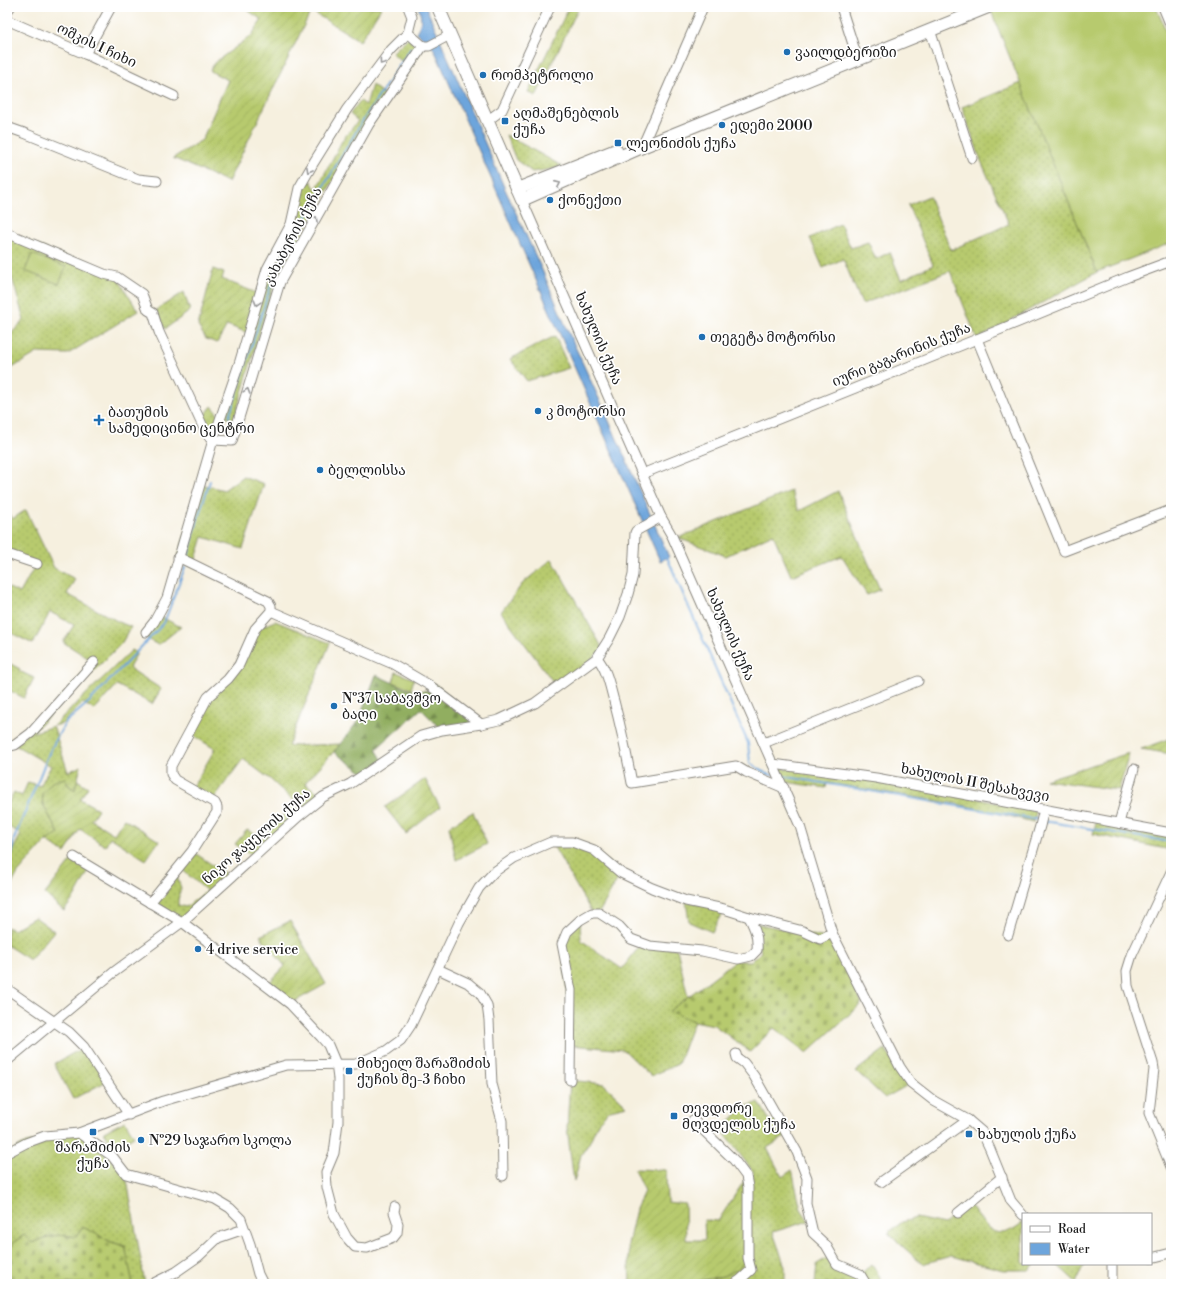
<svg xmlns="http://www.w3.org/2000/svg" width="1178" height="1291" font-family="'Libre Bodoni','Noto Serif Georgian',serif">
<defs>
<pattern id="grass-dots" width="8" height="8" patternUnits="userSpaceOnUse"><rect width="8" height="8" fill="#b7ca6e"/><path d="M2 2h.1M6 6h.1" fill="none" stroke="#9dad5f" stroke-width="1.8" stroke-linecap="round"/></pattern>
<pattern id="forest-firs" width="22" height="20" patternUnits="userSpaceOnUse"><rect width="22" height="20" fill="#91ae61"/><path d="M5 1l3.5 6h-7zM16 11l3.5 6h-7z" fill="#768d4f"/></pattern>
<pattern id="cemetery-stones" width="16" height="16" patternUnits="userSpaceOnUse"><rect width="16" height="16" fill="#b7ca6e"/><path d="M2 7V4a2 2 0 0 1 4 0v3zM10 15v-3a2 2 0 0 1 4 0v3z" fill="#9dad5f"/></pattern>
<pattern id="garden-furrows" width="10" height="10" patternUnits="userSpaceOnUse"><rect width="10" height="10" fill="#b7ca6e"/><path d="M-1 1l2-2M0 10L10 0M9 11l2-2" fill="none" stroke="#9dad5f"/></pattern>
</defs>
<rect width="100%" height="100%" fill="#fff"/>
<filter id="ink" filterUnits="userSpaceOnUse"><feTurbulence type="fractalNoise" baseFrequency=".025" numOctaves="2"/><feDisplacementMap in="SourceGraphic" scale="8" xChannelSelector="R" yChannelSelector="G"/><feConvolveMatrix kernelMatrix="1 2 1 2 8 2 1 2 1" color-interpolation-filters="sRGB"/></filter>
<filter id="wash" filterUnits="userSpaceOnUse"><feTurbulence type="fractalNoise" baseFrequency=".012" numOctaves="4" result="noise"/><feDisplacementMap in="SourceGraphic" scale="16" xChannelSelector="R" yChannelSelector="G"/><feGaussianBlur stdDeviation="0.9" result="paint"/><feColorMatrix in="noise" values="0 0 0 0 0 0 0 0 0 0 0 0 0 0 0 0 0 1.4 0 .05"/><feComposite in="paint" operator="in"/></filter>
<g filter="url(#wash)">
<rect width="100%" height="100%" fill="#f6f0df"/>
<g fill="url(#grass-dots)" stroke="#6a7345">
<polygon points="569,7 579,7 536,96 528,92"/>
<polygon points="408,38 416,46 406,65 392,53"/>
<polygon points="1021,83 1097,272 977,339 950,271 862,304 843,259 823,268 810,238 840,224 851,248 868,242 876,259 890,252 901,280 933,265 908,205 929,196 951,250 1009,224 981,161 962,107"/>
<polygon points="372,85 386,96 354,144 274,284 234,420 225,417 270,269 294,228 305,184 311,181 316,190 343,139 358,121 350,114 360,101 366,105"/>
<polygon points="506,135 562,166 552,169 532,172 516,160"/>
<polygon points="7,233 117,277 138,311 68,354 37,353 7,371 7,338 24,320 13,281 7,270"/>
<polygon points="184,292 190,311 165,329 156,310"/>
<polygon points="555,336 569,368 527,381 510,359"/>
<path d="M212,406l8,11c-3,6 -4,9 -11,8l-5,-9z"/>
<polygon points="243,476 264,484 243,549 203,537 194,565 178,557 201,484 224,490"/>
<polygon points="791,491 799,511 838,491 880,590 867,595 842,556 791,576 773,534 726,556 678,538"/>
<polygon points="26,510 54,568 75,579 67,594 119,622 131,627 121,644 32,733 53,726 132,650 137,653 129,668 161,689 152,704 117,685 94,710 83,703 62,724 53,726 68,772 81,766 75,790 68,785 65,778 43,804 59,834 46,841 18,873 12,884 7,882 7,857 9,858 21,834 7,826 7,805 14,792 22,796 28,782 40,786 51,766 15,745 94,662 63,642 74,625 50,612 33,644 7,631 7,612 10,607 7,605 7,587 20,593 36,564 7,554 7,511 12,519"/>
<polygon points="552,559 603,649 557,687 501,612 523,583"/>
<polygon points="157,615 181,627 158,645 147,639 146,632"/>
<polygon points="275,621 330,643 288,746 341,744 305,783 323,797 253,856 235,844 247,830 262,838 295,802 270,779 243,759 211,802 191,790 215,749 189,733 208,697 228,679 255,629"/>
<polygon points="7,662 20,669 19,671 34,678 24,698 7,689"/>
<polygon points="781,768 877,778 1036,811 1034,822 958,804 827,783 826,788 785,782"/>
<polygon points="1097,819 1171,833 1171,850 1093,834"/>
<polygon points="551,842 594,850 621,873 599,913 592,913"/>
<polygon points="192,851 230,877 182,922 150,903 175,871 181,888 178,900 178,905 186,907 207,891 179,867"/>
<polygon points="686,901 724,909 712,932 689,922"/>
<polygon points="35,917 54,931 30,960 8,946 7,947 7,927 13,930"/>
<polygon points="580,920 581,940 622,969 642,943 677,949 688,997 670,1011 694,1021 678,1064 651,1076 624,1050 571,1045 564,957 567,932"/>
<polygon points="84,1047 107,1081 73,1099 54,1064"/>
<polygon points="885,1049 908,1085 885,1098 856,1071"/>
<polygon points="570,1080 604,1084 627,1106 610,1110 599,1121 589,1143 581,1155 574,1182 567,1128"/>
<polygon points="759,1102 770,1121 779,1119 788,1135 767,1148 782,1177 792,1170 801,1209 809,1221 773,1232 785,1267 785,1284 691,1284 694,1282 723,1276 744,1181 754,1173 721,1129 744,1107"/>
<path d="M81,1132l45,42 19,110h-12l-9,-38 -13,-4 -28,-15 -7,10c-18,-3 -27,-2 -44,6l-8,-8 -17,12v-94l19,-10z"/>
<path d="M969,1204c17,22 26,42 54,18v42h12l-6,6h-26l-52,-14 -29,8 -34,-31 14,-11 14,-4 28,6z"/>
<polygon points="827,1258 833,1268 856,1278 872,1264 883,1282 901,1284 815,1284 817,1264"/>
<polygon points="1056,1264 1084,1264 1076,1282"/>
</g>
<polygon fill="url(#forest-firs)" stroke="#56653e" points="376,675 409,690 430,691 434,683 481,724 442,730 421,709 376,749 383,761 365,774 334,752 358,721"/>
<g fill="url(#cemetery-stones)" stroke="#6a7345">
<polygon points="754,923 831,939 862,1003 807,1053 774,1028 750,1052 714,1025 694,1021 669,1011 735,961 751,961 761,952"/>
<path d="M83,1227l28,15 14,4 8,38h-126v-37l17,-12 8,8c18,-8 25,-9 44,-6z"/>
</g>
<g fill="url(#garden-furrows)" stroke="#6a7345">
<polygon points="243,7 380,7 381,8 360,41 311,11 228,182 173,158 202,140 228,80 210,71 214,63 251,36 262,20"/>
<polygon points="213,269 224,273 222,279 259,294 248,333 227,325 217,343 206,339 198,326"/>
<polygon points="1171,738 1171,754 1141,749"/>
<polygon points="1129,753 1119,790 1045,780"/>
<polygon points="65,778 68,785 75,790 77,780 88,787 80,799 98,809 91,820 114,834 124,819 159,841 146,860 110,837 105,846 80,829 65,853 46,841 59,834 43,804 42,794 52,782"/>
<polygon points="425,779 440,807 406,834 385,807"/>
<polygon points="473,812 487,844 456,860 449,826"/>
<polygon points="74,857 91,867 74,898 64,911 45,894"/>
<polygon points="290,921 326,984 290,1004 266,986 285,966 260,936"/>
<polygon points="634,1169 666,1170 667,1202 685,1204 686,1240 705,1240 704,1220 718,1221 744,1181 745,1248 743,1263 736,1270 723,1276 694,1282 691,1284 630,1284 628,1244 636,1209 644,1191"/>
</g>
<g fill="#b7ca6e" stroke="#6a7345">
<polygon points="1002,7 1156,7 1171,43 1171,243 1097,272 991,11"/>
<polygon points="32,254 66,267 59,284 25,271"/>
<polygon points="396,672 414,679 411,689 393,682"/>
<polygon points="125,1121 134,1136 113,1148 104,1132"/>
</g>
<path fill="#6da5dc" stroke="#44607c" d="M418,7h8l79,182 38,83 24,57 35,76 67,152 -9,4 -226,-512 -18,-17c6,-9 6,-15 2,-25z"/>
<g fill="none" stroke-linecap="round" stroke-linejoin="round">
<g stroke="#6da5dc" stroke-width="2">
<polyline points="229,417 275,272 321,191 363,120 411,48"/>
<polyline points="188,556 200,511 210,481"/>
<polyline points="667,557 748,743 750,763 767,774 773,775"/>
<polyline points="782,776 1040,820"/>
<polyline points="1044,821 1171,842"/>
<polyline points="11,855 14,839 50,751 60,732 66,722 89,702 164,623 185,567"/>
<polyline points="7,872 9,863"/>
</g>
</g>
</g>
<g filter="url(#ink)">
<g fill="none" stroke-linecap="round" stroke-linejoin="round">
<defs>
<g id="minor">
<polyline points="408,7 412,17 408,33 423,46"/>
<polyline points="841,7 858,60"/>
<polyline points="1163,7 1171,26"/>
<polyline points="7,20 85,54 174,96"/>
<polyline points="930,30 972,158"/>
<polyline points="423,46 429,46 450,35"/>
<polyline points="85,54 111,7"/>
<polyline points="487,121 502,110 550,7"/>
<polyline points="7,127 24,133 138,179 157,181"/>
<polyline points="642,147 703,7"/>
<polyline points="522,200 661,517 672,536 800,826 832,933 900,1067 911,1083 934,1101 968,1120 982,1132 990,1149 1011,1201 1023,1215"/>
<polyline points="7,233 104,274 117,277 142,294 148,310 153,313 159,332 206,433 213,440 232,441 280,282 369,124 423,46"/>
<polyline points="977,339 1064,551 1171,510"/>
<polyline points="642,474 977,339 1128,277 1171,261"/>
<polyline points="7,554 37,564"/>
<polyline points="271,611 393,664 429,685 481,724"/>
<polyline points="146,632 154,622 167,598 213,440 239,364 267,269 291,224 299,188 314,162 347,109 391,50 408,33"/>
<path d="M597,658c10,11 13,29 17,43 7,27 13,55 18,82l104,-17 10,6 38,16"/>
<polyline points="764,743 918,681"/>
<polyline points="7,747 15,745 31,733 94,662"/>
<polyline points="773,764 876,778 1171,833"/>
<polyline points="1119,823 1134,769"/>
<polyline points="74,857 182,922 290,1004 321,1037 328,1045 336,1064 338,1079 338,1122 334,1153 326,1172 327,1187 334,1214 347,1238 355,1247 367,1248 393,1238 397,1233 398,1224 394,1212 395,1207"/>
<polyline points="1171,872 1132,955 1127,971 1128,986 1153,1063 1154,1069 1149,1113 1171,1167"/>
<polyline points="150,903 192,851 217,812 217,807 215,803 175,780 171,774 171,766 208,697 228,679 239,665 255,629 271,611 271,606 268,601 178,557"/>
<polyline points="1008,935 1040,826 1044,809"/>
<polyline points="438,969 468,983 480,993 487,1005 489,1020 492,1084 502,1121 503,1176"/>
<polyline points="10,991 69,1032 84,1047 129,1115"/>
<polyline points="736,1054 737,1058 744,1063 754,1076 797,1152 807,1178 806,1203 813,1233 826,1245 837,1264 860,1274 866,1284"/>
<polyline points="7,1061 114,972 182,922 298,817 323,797 350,784 421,736 442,730 481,724 499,720 535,703 597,658 609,639 620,617 628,594 633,575 635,533 636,531 661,517"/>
<path d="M570,1080l1,-90 -9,-46 5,-12 13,-12 12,-7h7l20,13 12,13 19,7 52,5 36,8 13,-3 6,-6c1,-14 -2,-21 -8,-33"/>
<polyline points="693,1120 734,1160 746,1176 748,1187 748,1258 751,1270 740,1280 734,1284"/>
<polyline points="79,1133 112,1156 126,1174 215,1199 230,1208 241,1219 250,1244 258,1274 263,1284"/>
<polyline points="7,1153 26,1143 45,1136 79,1133 163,1101 286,1065 356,1064 386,1051 401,1040 411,1025 459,923 479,888 494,872 514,858 551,842 572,842 594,850 621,873 652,888 686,901 724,909 749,917 803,931 820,939 832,933"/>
<polyline points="881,1182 968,1120"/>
<polyline points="958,1213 1002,1177"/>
<polyline points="1151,1258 1171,1253"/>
<polyline points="1112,1264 1112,1284"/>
<polyline points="152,1284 176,1272 199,1256 218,1238 244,1229"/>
</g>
<g id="major">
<polyline points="438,7 522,200 642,147 988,7"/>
<polyline points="517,189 616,150"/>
</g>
<polyline id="highway" points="7,8 8,7"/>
</defs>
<use href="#minor" stroke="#89867e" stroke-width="11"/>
<use href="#major" stroke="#89867e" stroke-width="14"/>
<use href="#highway" stroke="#89867e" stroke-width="15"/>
<use href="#minor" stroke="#fff" stroke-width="9"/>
<use href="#major" stroke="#fff" stroke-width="12"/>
<use href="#highway" stroke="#fff" stroke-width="13"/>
</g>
<defs><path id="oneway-chevron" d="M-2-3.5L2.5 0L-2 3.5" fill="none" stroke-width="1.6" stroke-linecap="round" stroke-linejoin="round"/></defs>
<g stroke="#999">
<use href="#oneway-chevron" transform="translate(382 62) rotate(126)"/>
<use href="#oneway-chevron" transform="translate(309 170) rotate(119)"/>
<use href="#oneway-chevron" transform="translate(558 184) rotate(-24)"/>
<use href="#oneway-chevron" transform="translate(315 219) rotate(-61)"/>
<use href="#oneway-chevron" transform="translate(257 303) rotate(106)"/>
<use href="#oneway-chevron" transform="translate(247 391) rotate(-73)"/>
</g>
</g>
<g fill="#1f6fb2" stroke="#fff" stroke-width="1.5">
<circle cx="787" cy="52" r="4"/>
<circle cx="483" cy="75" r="4"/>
<rect x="501" y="117" width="8" height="8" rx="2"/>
<circle cx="722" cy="125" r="4"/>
<rect x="614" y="139" width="8" height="8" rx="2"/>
<circle cx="550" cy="200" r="4"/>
<circle cx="702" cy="337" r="4"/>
<circle cx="538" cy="411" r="4"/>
<path d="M97 414h4v4h4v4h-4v4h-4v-4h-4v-4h4z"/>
<circle cx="320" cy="470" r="4"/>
<circle cx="334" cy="706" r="4"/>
<circle cx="198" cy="949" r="4"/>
<rect x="345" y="1067" width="8" height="8" rx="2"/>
<rect x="670" y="1112" width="8" height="8" rx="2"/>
<rect x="89" y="1128" width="8" height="8" rx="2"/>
<rect x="965" y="1130" width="8" height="8" rx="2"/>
<circle cx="141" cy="1140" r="4"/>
</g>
<g text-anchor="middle" stroke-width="3.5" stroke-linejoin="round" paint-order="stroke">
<g font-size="14" fill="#1c1c1c" stroke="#fff">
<text transform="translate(97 45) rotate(25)" y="5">ოშკის I ჩიხი</text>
<text transform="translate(292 236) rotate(-62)" y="5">კახაბერის ქუჩა</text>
<text transform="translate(599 338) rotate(67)" y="5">ხახულის ქუჩა</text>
<text transform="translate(901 354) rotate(-22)" y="5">იური გაგარინის ქუჩა</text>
<text transform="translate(731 634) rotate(66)" y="5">ხახულის ქუჩა</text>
<text transform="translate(975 782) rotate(11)" y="5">ხახულის II შესახვევი</text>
<text transform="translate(256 836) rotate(-41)" y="5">ნიკო ჯაყელის ქუჩა</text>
</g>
<g font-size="14" fill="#1c1c1c" stroke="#fff" text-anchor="start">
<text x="795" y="57">ვაილდბერიზი</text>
<text x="491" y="80">რომპეტროლი</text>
<text x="513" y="118">აღმაშენებლის<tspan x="513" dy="16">ქუჩა</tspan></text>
<text x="730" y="130">ედემი 2000</text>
<text x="626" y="148">ლეონიძის ქუჩა</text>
<text x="558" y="205">ქონექთი</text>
<text x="710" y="342">თეგეტა მოტორსი</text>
<text x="546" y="416">კ მოტორსი</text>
<text x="108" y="417">ბათუმის<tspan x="108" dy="16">სამედიცინო ცენტრი</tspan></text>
<text x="328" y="475">ბელლისსა</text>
<text x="342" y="703">№37 საბავშვო<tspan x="342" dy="16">ბაღი</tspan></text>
<text x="206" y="954">4 drive service</text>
<text x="357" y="1068">მიხეილ შარაშიძის<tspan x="357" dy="16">ქუჩის მე-3 ჩიხი</tspan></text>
<text x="682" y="1113">თევდორე<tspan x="682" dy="16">მღვდელის ქუჩა</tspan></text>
<text x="977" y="1139">ხახულის ქუჩა</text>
<text x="149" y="1145">№29 საჯარო სკოლა</text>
<text x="93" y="1152" text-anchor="middle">შარაშიძის<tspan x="93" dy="16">ქუჩა</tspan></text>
</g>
</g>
<rect width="1178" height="1291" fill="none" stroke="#fff" stroke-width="24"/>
<rect x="1022" y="1213" width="130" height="52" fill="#ffffff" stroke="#a4a4a4"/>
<rect x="1030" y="1226" width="20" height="6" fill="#ffffff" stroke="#a4a4a4"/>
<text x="1058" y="1233" font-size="12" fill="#1c1c1c">Road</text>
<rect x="1030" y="1243" width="20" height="12" fill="#6da5dc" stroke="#a4a4a4"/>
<text x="1058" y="1253" font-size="12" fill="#1c1c1c">Water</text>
</svg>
